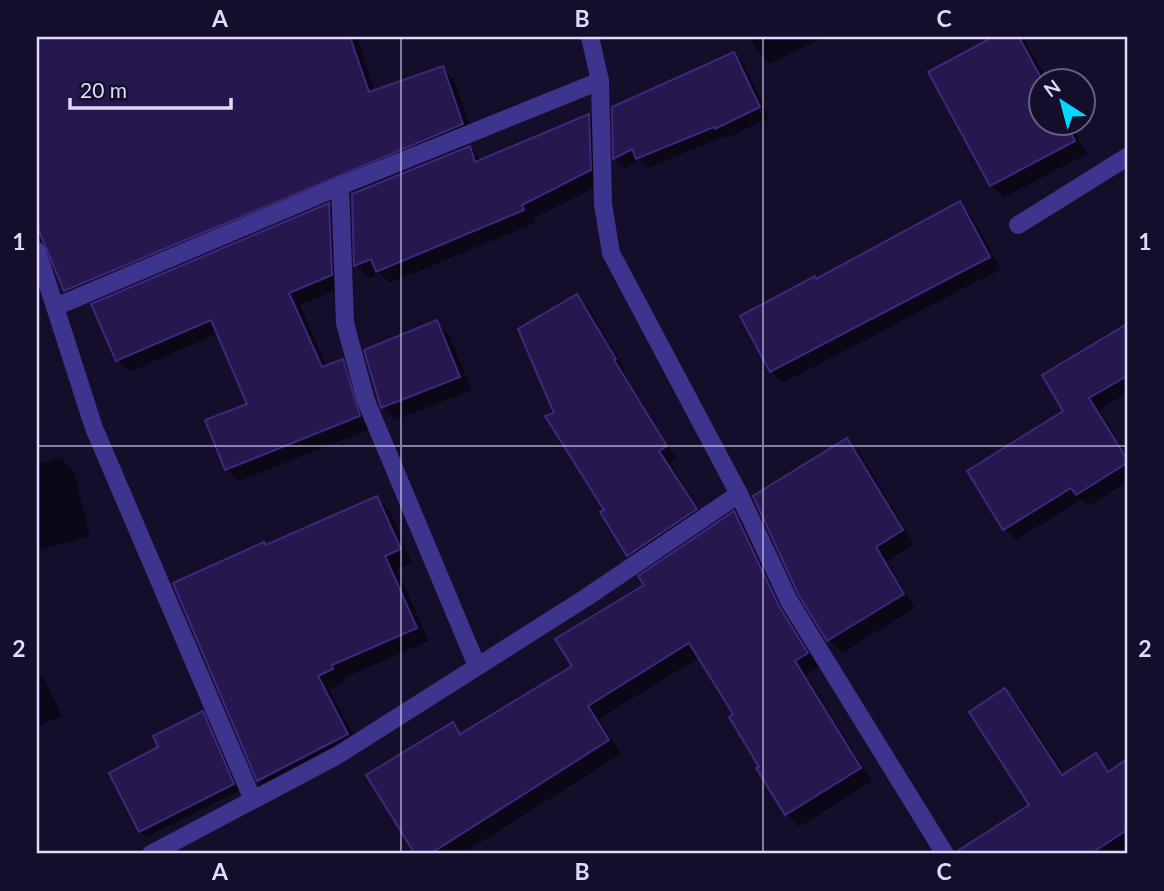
<svg xmlns="http://www.w3.org/2000/svg" width="1164" height="891" font-family="Lato,sans-serif">
<rect width="100%" height="100%" fill="#150e2b"/>
<g fill="#0007" fill-rule="evenodd">
<polygon points="37,37 357,37 375,92 442,68 454,80 474,136 78,302 66,290 37,221"/>
<polygon points="750,37 823,37 770,64 758,51"/>
<polygon points="996,37 1021,37 1025,41 1047,80 1042,80 1042,122 1070,122 1087,154 1004,198 991,185 931,73"/>
<path d="M733,54l11,10 25,54 -42,20 -2,-2 -77,32 -8,-8 -15,8 -10,-10 -1,-50zM639,144l2,3 -19,9v-4z"/>
<polygon points="589,116 602,128 603,183 533,218 535,223 390,283 380,273 369,278 356,265 353,195 470,148 482,161"/>
<polygon points="960,203 971,215 1001,269 783,383 771,371 817,281"/>
<polygon points="329,205 341,217 343,287 300,305 327,367 342,361 355,373 371,429 239,481 226,469 249,405 218,333 130,372 118,360"/>
<polygon points="577,296 589,308 626,372 624,373 677,459 670,463 707,521 640,567 628,555 556,414"/>
<polygon points="436,322 449,335 472,390 396,420 383,407"/>
<polygon points="1127,326 1127,393 1099,410 1127,455 1127,482 1089,506 1082,499 1016,540 1005,529 1065,412 1044,376"/>
<polygon points="847,440 860,453 914,544 887,561 915,608 842,653 829,640 801,595"/>
<polygon points="61,458 74,471 90,536 37,551 37,464"/>
<polygon points="377,498 390,511 412,563 397,569 429,641 344,678 345,682 329,689 360,747 272,793 259,780 175,584"/>
<polygon points="734,513 747,526 819,667 806,675 872,781 799,827 787,814 759,769 761,767 736,715 700,657 599,719 621,754 462,854 417,854 369,776 453,724 463,735 575,666 646,585"/>
<polygon points="37,672 45,680 62,716 37,727"/>
<polygon points="1005,690 1018,703 1065,775 1095,756 1111,772 1127,761 1127,851 1123,854 957,854 1031,806"/>
<polygon points="202,713 209,720 239,791 146,837 140,831 161,748"/>
</g>
<g fill="#26184e" stroke="#3e287c" stroke-width="2">
<polygon points="37,37 350,37 369,92 443,66 463,124 64,291 37,226"/>
<polygon points="993,37 1019,37 1042,80 1041,122 1065,122 1075,141 990,186 928,72"/>
<polygon points="734,52 760,107 715,129 714,127 636,159 632,149 613,159 612,107"/>
<polygon points="589,114 591,170 522,205 524,210 376,272 371,259 354,266 352,194 470,146 475,162"/>
<polygon points="960,201 990,257 770,372 740,316 815,276 816,279"/>
<polygon points="329,203 332,275 289,293 322,367 343,359 360,416 225,470 205,420 247,404 211,320 116,361 91,304"/>
<polygon points="577,294 616,359 614,360 667,446 659,451 697,509 627,556 600,512 604,510 545,416 554,413 518,329"/>
<polygon points="437,320 460,377 381,408 364,350"/>
<polygon points="1127,324 1127,376 1089,398 1127,459 1127,463 1076,495 1071,488 1003,530 967,471 1063,411 1042,375"/>
<polygon points="847,438 903,530 876,547 904,594 827,641 799,596 753,496"/>
<polygon points="377,496 401,549 385,556 417,628 332,665 333,669 318,676 348,734 257,781 173,583 264,542 266,545"/>
<polygon points="734,511 779,606 808,653 795,661 861,768 785,815 756,768 759,767 729,717 733,714 689,643 588,706 609,740 430,854 415,854 366,775 453,722 460,734 572,666 555,639 644,585 638,576"/>
<polygon points="1005,688 1062,775 1096,753 1108,772 1127,759 1127,830 1090,854 956,854 956,852 1029,805 969,712"/>
<polygon points="203,711 234,784 139,832 109,773 158,747 153,736"/>
</g>
<g fill="none" stroke-linecap="round" stroke-linejoin="round">
<g stroke="#3d348e" stroke-width="18">
<polyline points="590,37 600,81 603,204 611,253 739,494 789,601 945,854"/>
<polyline points="340,186 345,323 366,401 477,666"/>
<polyline points="1018,225 1127,157"/>
<polyline points="37,251 94,428 253,800"/>
<polyline points="55,307 340,186 600,81"/>
<polyline points="151,854 338,755 587,597 739,494"/>
</g>
</g>
<path fill="none" stroke="#dfd8ff" stroke-width="2" stroke-opacity="0.55" d="M401,37v817M763,37v817M37,446h1090"/>
<rect width="1164" height="891" fill="none" stroke="#150e2b" stroke-width="77"/>
<g transform="translate(1062 102) rotate(324)"><circle r="33" fill="#150e2b" stroke="#665f80" stroke-width="2"/>
<path d="M0-5L12 26L0 18L-12 26Z" fill="#04d6ff"/>
<text y="-10" font-size="19" font-weight="bold" text-anchor="middle" fill="#dfd8ff">N</text>
</g>
<path d="M70 98v10h161v-10" fill="none" stroke="#dfd8ff" stroke-width="3.5"/>
<text x="80" y="98" font-size="21" fill="#dfd8ff" stroke="#150e2b" stroke-width="5" paint-order="stroke">20 m</text>
<rect x="38" y="38" width="1088" height="814" fill="none" stroke="#dfd8ff" stroke-width="2.5"/>
<g font-size="23" text-anchor="middle" font-weight="bold" fill="#dfd8ff">
<text x="220" y="27">A</text>
<text x="582" y="27">B</text>
<text x="944" y="27">C</text>
<text x="19" y="250">1</text>
<text x="1145" y="250">1</text>
<text x="19" y="657">2</text>
<text x="1145" y="657">2</text>
<text x="220" y="880">A</text>
<text x="582" y="880">B</text>
<text x="944" y="880">C</text>
</g>
</svg>
